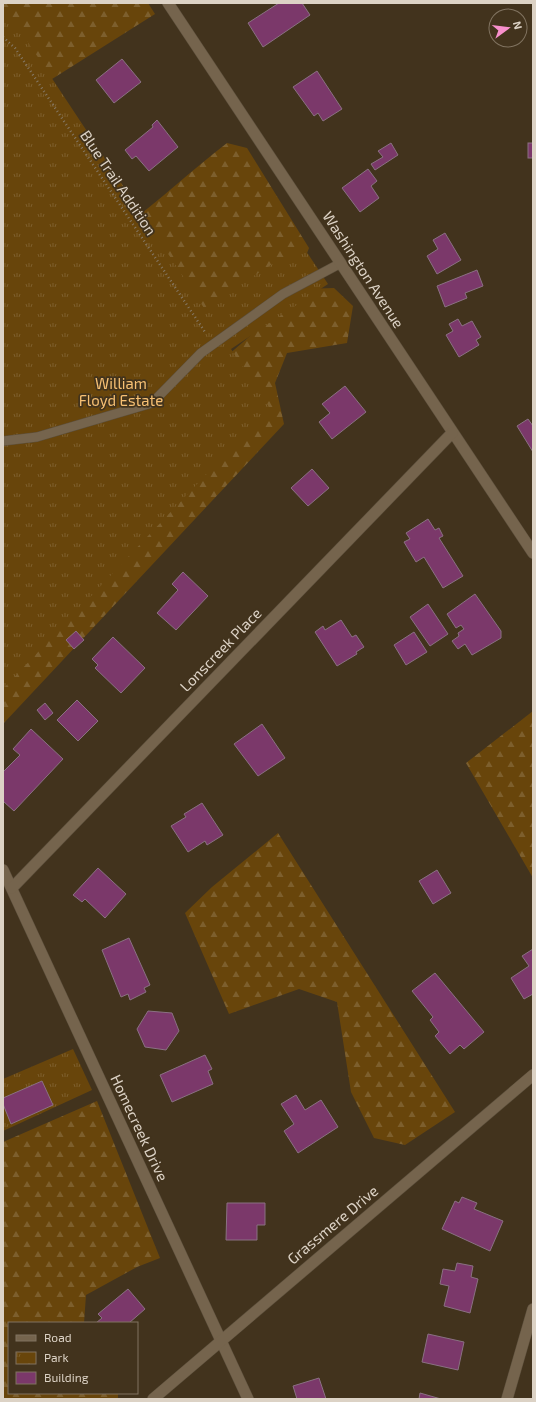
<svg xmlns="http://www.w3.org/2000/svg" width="536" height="1402" font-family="'Exo 2',sans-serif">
<defs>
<pattern id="forest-firs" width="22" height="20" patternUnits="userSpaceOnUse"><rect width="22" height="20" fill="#68450b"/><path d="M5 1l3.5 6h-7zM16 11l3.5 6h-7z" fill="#7d5f2d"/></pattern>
<pattern id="park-tufts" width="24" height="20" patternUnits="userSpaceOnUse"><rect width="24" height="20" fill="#68450b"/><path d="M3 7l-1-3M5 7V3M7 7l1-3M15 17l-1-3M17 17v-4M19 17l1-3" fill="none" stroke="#7d5f2d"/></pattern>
</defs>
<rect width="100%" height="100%" fill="#42331d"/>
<g fill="url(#forest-firs)">
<path d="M6,3h142l7,11 -114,72 83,141c36,-27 68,-57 103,-84l20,5 62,100 -7,18 -299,163v-424z"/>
<polygon points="334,288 353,306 347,343 287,353 275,383 284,424 3,724 3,452 166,409 304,289"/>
<polygon points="533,711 533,878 466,763"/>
<polygon points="278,833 455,1112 405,1145 374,1138 351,1092 337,1002 299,989 229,1014 185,913 212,887"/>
<polygon points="97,1101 160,1258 137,1267 86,1295 84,1323 9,1323 9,1393 118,1393 118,1399 3,1399 3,1142"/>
</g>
<g fill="url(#park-tufts)">
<polygon points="3,11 12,18 204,308 302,245 328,284 231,349 271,410 237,442 3,689"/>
<polygon points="73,1049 92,1090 3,1131 3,1079"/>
</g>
<g fill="#7b386a" stroke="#8a7182">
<polygon points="279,3 302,3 310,15 263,47 248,23"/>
<polygon points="122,59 141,82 114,103 96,80"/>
<polygon points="317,71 342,109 323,121 318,113 314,116 293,87"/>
<polygon points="157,120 178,147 149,171 136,156 132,159 125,150 153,127 152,125"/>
<polygon points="391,143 398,155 375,170 371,164 383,157 378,151"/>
<rect x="528" y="143" width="5" height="15"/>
<polygon points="368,169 377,181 371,186 379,198 360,212 342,188"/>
<polygon points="445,233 461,260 437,274 427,256 438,249 433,240"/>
<polygon points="477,270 483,286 465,293 467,298 445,307 437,286"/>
<polygon points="458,319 462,326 472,321 481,337 476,340 479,345 459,357 446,335 453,331 449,324"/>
<polygon points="345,386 366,412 332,439 319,422 330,413 322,404"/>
<polygon points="528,419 533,426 533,452 517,426"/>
<polygon points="312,469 329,488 308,506 291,488"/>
<polygon points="428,519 435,530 439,528 443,536 439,538 463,576 443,588 424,557 416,562 404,542 410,539 406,533"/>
<polygon points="183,572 208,596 176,630 157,613 178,590 172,584"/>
<polygon points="475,594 501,631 501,638 472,655 465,644 458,649 452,641 459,636 458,633 464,629 461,625 456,628 447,614"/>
<polygon points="428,604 448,634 430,646 410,617"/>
<polygon points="341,620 352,637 356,635 364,647 356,652 357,654 337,666 315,632 323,626 325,630"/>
<polygon points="76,631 84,640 74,649 66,640"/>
<polygon points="414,632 427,652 406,665 394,645"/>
<polygon points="113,637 145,668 121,693 95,668 98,665 92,659"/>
<polygon points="77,700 98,721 78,741 57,720"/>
<polygon points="45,703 53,713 45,720 37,710"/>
<polygon points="262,724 285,758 258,776 234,744"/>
<polygon points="31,729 63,759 14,811 3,801 3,772 20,755 13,749"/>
<polygon points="202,803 223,835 207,845 205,841 188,852 171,826 186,817 184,814"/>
<polygon points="98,868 126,894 105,918 85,899 82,902 73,895"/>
<polygon points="437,870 451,893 433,904 419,881"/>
<polygon points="129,938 150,985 144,988 146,992 130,1000 128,994 121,997 102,950"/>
<polygon points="533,949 533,994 524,999 511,978 529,966 522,956"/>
<polygon points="435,973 484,1032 464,1049 460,1045 450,1054 435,1036 439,1032 430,1020 433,1017 412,991"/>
<polygon points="148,1011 172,1013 179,1031 166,1050 145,1047 137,1029"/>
<polygon points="205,1055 212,1069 208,1071 213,1084 172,1102 160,1075"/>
<polygon points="42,1081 53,1105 11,1124 3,1104 3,1098"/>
<polygon points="296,1095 305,1110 321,1100 338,1127 298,1153 284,1131 294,1124 281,1104"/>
<polygon points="462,1197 477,1203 474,1209 503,1221 490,1251 442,1229 455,1201 459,1203"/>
<polygon points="227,1203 265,1203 265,1225 257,1225 257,1240 226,1240"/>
<polygon points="457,1263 473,1266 471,1277 478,1279 470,1313 444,1306 449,1286 440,1284 443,1269 455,1271"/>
<polygon points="128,1289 145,1309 129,1323 96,1323 102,1318 98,1314"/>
<polygon points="428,1334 464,1342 458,1370 422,1362"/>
<polygon points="319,1378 326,1399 297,1399 293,1386"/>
<polygon points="420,1393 441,1399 419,1399"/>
</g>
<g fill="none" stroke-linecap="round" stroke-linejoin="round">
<defs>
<polyline id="service" points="3,441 37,437 152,403 201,353 283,294 341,263"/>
<g id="minor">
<polyline points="168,3 533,553"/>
<polyline points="3,870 248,1399"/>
<polyline points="12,888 452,433"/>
<polyline points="153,1399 533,1075"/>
</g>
<polyline id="tertiary" points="507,1399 533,1309"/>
</defs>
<use href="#service" stroke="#5b4e3b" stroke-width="10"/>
<use href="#minor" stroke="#5b4e3b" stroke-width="12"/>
<use href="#tertiary" stroke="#5b4e3b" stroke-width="12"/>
<polyline stroke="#867967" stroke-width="2.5" stroke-dasharray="1 3" stroke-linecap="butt" points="3,37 15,48 205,332"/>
<use href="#service" stroke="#75644d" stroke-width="9"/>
<use href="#minor" stroke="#75644d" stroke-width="11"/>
<use href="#tertiary" stroke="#75644d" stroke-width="11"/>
</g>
<g text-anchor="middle" stroke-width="3.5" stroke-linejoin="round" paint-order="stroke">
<g font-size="15" fill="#dcd2c5" stroke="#42331d">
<text transform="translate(118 183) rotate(56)" y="5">Blue Trail Addition</text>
<text transform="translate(363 270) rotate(57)" y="5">Washington Avenue</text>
<text transform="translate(221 650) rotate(-46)" y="5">Lonscreek Place</text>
<text transform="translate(139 1128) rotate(65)" y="5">Homecreek Drive</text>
<text transform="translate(333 1225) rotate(-40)" y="5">Grassmere Drive</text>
</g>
<g font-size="15" fill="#f7c073" stroke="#42331d">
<text x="121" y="389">William<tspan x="121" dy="17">Floyd Estate</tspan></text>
</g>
</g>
<rect width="536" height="1402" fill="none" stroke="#dcd2c5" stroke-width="8"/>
<rect x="8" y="1322" width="130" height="72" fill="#42331d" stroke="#807360"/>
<rect x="16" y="1335" width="20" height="6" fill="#75644d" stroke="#807360"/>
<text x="44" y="1342" font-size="12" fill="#dcd2c5">Road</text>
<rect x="16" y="1352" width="20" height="12" fill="url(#park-tufts)" stroke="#807360"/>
<text x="44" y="1362" font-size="12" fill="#dcd2c5">Park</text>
<rect x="16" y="1372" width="20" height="12" fill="#7b386a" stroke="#807360"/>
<text x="44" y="1382" font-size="12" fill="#dcd2c5">Building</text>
<g transform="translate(508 28) rotate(75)"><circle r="19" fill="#42331d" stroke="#807360"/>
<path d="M0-3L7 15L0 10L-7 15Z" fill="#f890cc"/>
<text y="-6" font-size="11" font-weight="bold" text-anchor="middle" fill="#dcd2c5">N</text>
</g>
</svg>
